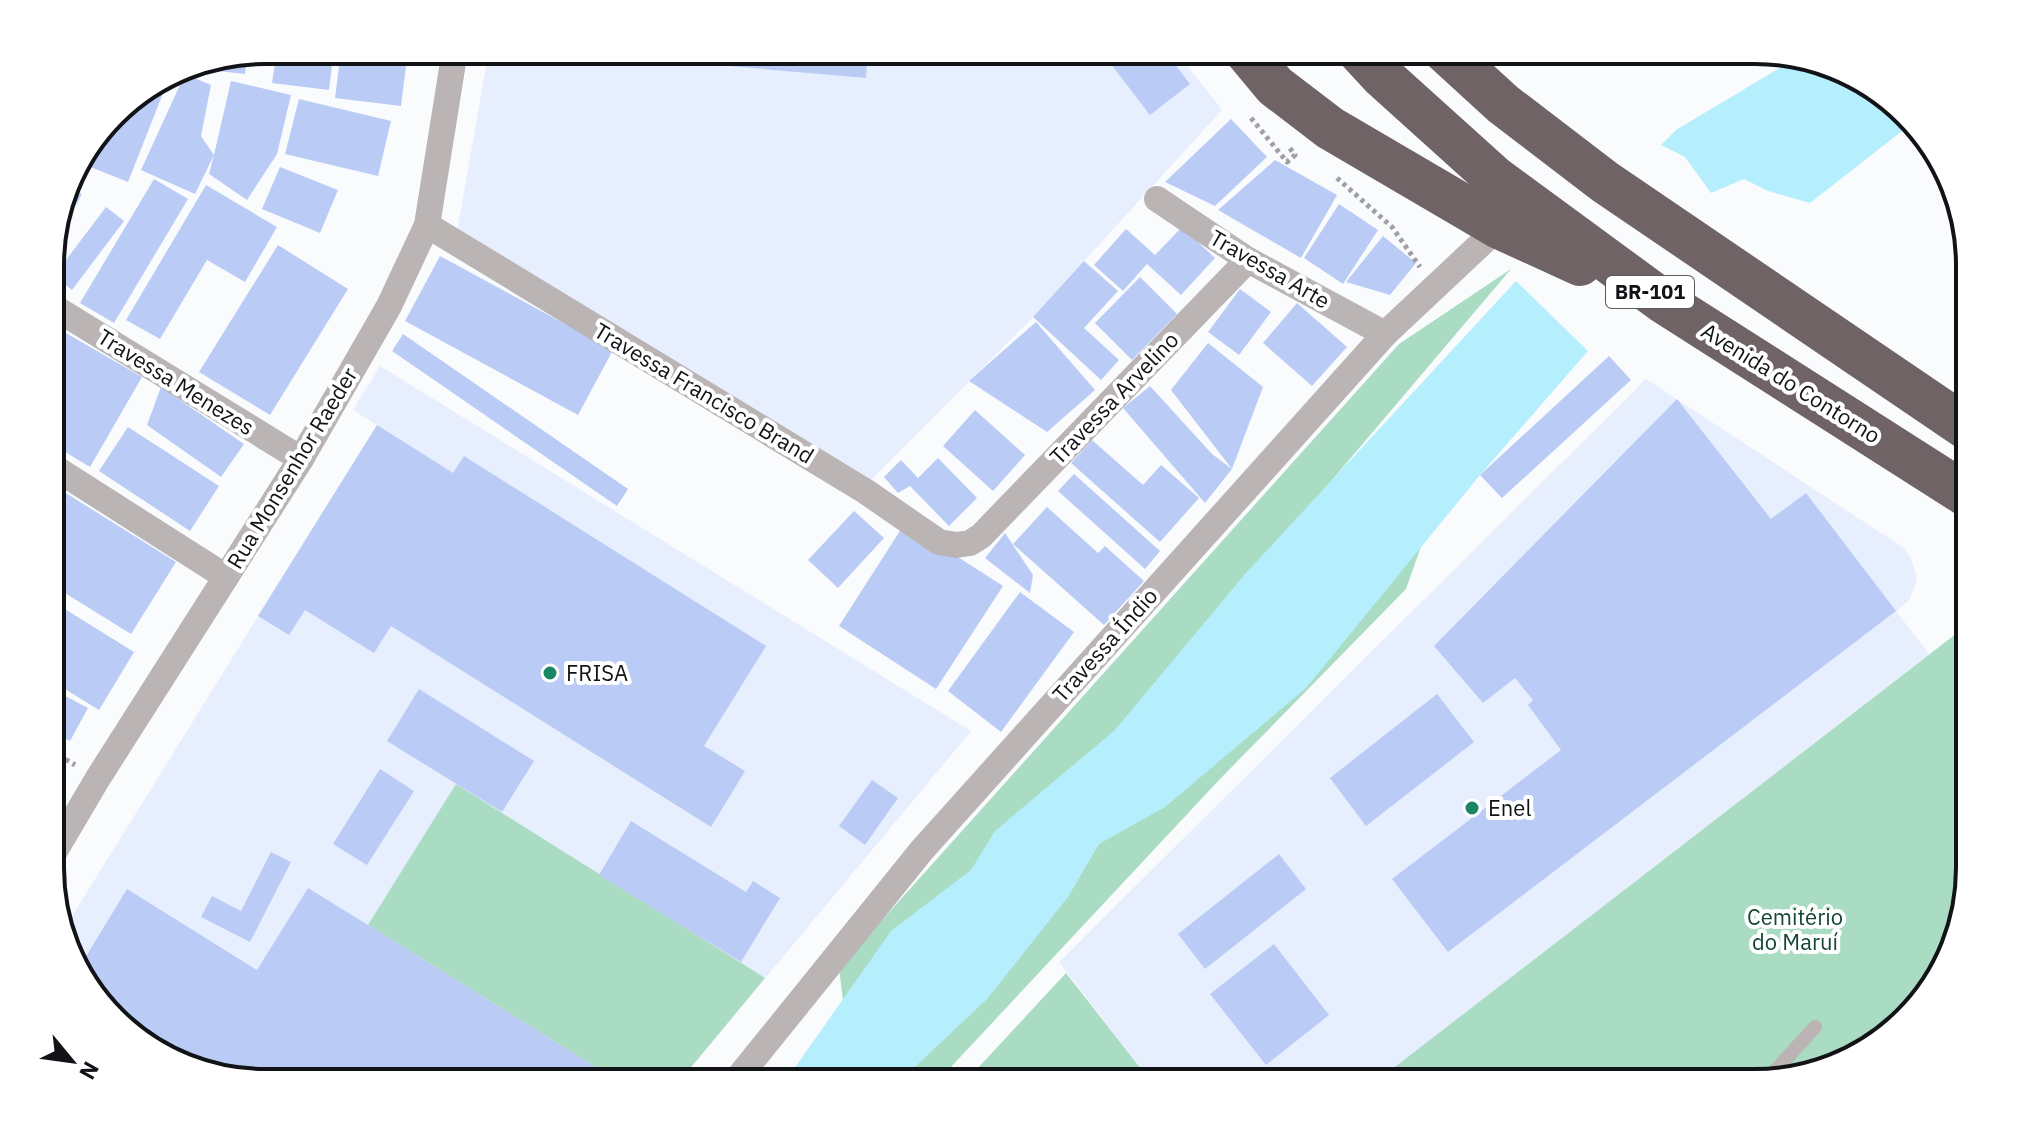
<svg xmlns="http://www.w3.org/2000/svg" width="2020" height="1133" font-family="'IBM Plex Sans',sans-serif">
<rect width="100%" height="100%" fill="#fafbfd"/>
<g fill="#e7eefd">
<polygon points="489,50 1175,50 1222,110 1033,317 871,480 457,232"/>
<polygon points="380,366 971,731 678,1083 265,1083 170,1058 144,1042 86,987 64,929 377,425 353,410"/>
<polygon points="1646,379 1904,548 1912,561 1917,579 1910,599 1896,611 1929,654 1374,1083 1152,1083 1059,962"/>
</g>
<g fill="#aadcc4">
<polygon points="1511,269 849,1050 839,968 1399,344"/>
<polygon points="1431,518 1406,589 1220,779 936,1083 856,1083"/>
<polygon points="1970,623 1970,882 1941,975 1874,1047 1769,1083 1374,1083"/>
<polygon points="456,784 765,978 678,1083 621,1083 368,925"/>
<polygon points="1066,973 1152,1083 964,1083"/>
</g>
<g fill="#b5effe">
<polygon points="1793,60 1862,79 1911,124 1810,203 1768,191 1744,179 1711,193 1685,157 1661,145 1676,130"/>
<polygon points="1516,281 1588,351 1480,475 1306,688 1165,807 1099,844 1068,897 987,999 898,1083 784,1083 891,931 971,870 995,831 1114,731 1246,573"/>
</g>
<g fill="#baccf6">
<polygon points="265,50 334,50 329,90 272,83 275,63 253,60 254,52"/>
<polygon points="341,50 408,50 401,106 335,98"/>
<polygon points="684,50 868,50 866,78 683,62"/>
<polygon points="1100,50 1164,50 1190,84 1150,115"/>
<polygon points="247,54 245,74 182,67 183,66"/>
<polygon points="171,73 128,182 78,162 123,104"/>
<polygon points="185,74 211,85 201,136 214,155 231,81 291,95 277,154 247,200 209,174 214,155 195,194 141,170"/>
<polygon points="299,99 391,121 378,176 285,154"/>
<polygon points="1231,119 1267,157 1215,206 1165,182"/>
<polygon points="1275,160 1337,195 1301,258 1218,210"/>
<polygon points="280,167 338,190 320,233 262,209"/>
<polygon points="154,179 188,199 114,323 80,303"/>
<polygon points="206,185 277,227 245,282 207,260 160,339 126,320"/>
<polygon points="67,186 82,194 52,250 52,237"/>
<polygon points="1339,204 1378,230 1343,284 1304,258"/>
<polygon points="106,207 124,221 72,290 54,276"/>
<polygon points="1182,227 1215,258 1181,295 1147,264 1123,291 1094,265 1126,229 1155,255"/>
<polygon points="1383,236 1416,263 1390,295 1346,282"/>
<polygon points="278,245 348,289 270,415 199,372"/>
<polygon points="440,256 613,350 578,415 405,321"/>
<polygon points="1084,261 1118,291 1084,328 1119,360 1101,380 1033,317"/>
<polygon points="1140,277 1177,314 1132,360 1095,323"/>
<polygon points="1240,289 1271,312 1239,355 1208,332"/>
<polygon points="1297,303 1347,347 1312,386 1263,343"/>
<polygon points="1036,322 1095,390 1047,432 969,381"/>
<polygon points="66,333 142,377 90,467 52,444 52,357"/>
<polygon points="403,334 628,489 617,506 392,351"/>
<polygon points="1208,343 1263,387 1232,469 1171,390"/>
<polygon points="1609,356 1631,380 1502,498 1480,475"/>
<polygon points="1150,386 1212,454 1232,469 1205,503 1123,408"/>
<polygon points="161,387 244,444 221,477 147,425"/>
<polygon points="1677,399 1771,519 1806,493 1896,611 1448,952 1392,879 1561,750 1528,705 1533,700 1515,678 1483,703 1434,646"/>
<polygon points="975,410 1025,455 993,491 943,446"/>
<polygon points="377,425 453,473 464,456 766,646 704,746 745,771 711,827 391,626 374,653 305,610 289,635 258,616"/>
<polygon points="128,427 219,486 190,531 99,471"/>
<polygon points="1092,440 1143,485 1161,465 1199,498 1160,542 1071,463"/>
<polygon points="938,458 977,498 949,526 910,486 898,493 884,477 901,460 918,478"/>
<polygon points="1074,474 1160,551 1145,569 1058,491"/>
<polygon points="53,485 176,562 131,634 52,585"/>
<polygon points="1047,507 1098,553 1105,546 1144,581 1104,625 1013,544"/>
<polygon points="854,511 884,538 838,588 808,560"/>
<polygon points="905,523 1003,586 936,689 839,626"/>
<polygon points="1005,533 1033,575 1030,593 985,558"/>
<polygon points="1020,592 1074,632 1001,732 948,691"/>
<polygon points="52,601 134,652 99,710 52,681"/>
<polygon points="52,689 88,708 70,741 52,731"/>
<polygon points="419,689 534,761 502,812 387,741"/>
<polygon points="1437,694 1474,742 1366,826 1330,778"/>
<polygon points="380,769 414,791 367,865 333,844"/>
<polygon points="872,780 898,798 865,845 839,826"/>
<polygon points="631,821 746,892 753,881 780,898 741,962 599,875"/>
<polygon points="271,852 291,862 250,942 201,917 212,896 241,911"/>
<polygon points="1279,854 1306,889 1205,969 1178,934"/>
<polygon points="308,888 368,925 621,1083 265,1083 165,1056 144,1042 86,987 79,968 127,889 257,970"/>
<polygon points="1274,944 1329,1015 1266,1065 1210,994"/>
</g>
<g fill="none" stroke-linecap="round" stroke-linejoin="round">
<g stroke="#9fa0a3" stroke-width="5" stroke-dasharray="4 4" stroke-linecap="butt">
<polyline points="1192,50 1210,65"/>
<polyline points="1251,118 1287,162 1295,155 1289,147"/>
<polyline points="1337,178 1392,227 1420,267"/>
<polyline points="52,751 75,765"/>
</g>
<polyline stroke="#bab4b4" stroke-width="14" points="1764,1083 1815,1027"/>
<g stroke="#bab4b4" stroke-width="26">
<polyline points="1157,199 1248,260 1385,334"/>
<polyline points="427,225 865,491 939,542 956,545 970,543 981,536 1248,260"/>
<polyline points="52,306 301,459"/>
<polyline points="52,466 226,577"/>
<polyline points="52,856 98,778 301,459 389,306 427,225 455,50"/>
<polyline points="734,1083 922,850 1385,334 1499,227"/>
</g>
<g stroke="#6f6365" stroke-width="44">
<polyline points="1245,50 1275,86 1330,128 1499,227 1580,264"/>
<polyline points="1358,50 1383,77 1495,178 1664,302 1970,497"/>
<polyline points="1444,50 1503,104 1605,182 1970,430"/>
</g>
</g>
<g fill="#1a8663" stroke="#fff" stroke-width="3">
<circle cx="550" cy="673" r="8"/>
<circle cx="1472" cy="808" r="8"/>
</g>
<g text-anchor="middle" stroke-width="8" stroke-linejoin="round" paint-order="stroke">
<rect fill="#fff" stroke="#595a5d" stroke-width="2" x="1606" y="276" width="88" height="32" rx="6"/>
<g font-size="20" font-weight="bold" fill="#121317">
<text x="1650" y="299">BR-101</text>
</g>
<g font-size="22" fill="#121317" stroke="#fff">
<text transform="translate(1270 269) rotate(30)" y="8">Travessa Arte</text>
<text transform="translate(176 382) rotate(32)" y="8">Travessa Menezes</text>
<text transform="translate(1791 383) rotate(32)" y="8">Avenida do Contorno</text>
<text transform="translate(704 393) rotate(31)" y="8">Travessa Francisco Brand</text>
<text transform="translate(1114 398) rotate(-46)" y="8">Travessa Arvelino</text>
<text transform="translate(292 468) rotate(-59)" y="8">Rua Monsenhor Raeder</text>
<text transform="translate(1105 645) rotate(-48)" y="8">Travessa Índio</text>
</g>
<g font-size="22" fill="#121317" stroke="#fff" text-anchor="start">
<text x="566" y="681">FRISA</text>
<text x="1488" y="816">Enel</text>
</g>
<g font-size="22" fill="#134632" stroke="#fff">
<text x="1795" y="925">Cemitério<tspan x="1795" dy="25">do Maruí</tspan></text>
</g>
</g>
<path d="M0 0H2020V1133H0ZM265 64H1755A201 201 0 0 1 1956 265V868A201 201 0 0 1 1755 1069H265A201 201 0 0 1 64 868V265A201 201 0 0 1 265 64Z" fill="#fff" fill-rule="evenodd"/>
<path fill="none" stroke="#121317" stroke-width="4" d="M265 64H1755A201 201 0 0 1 1956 265V868A201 201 0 0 1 1755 1069H265A201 201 0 0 1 64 868V265A201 201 0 0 1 265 64Z"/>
<g transform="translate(72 1061) rotate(119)" stroke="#ffffff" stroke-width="6" paint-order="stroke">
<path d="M0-6L14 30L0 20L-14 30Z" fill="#121317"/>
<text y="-12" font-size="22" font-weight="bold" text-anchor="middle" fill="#121317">N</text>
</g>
</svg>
